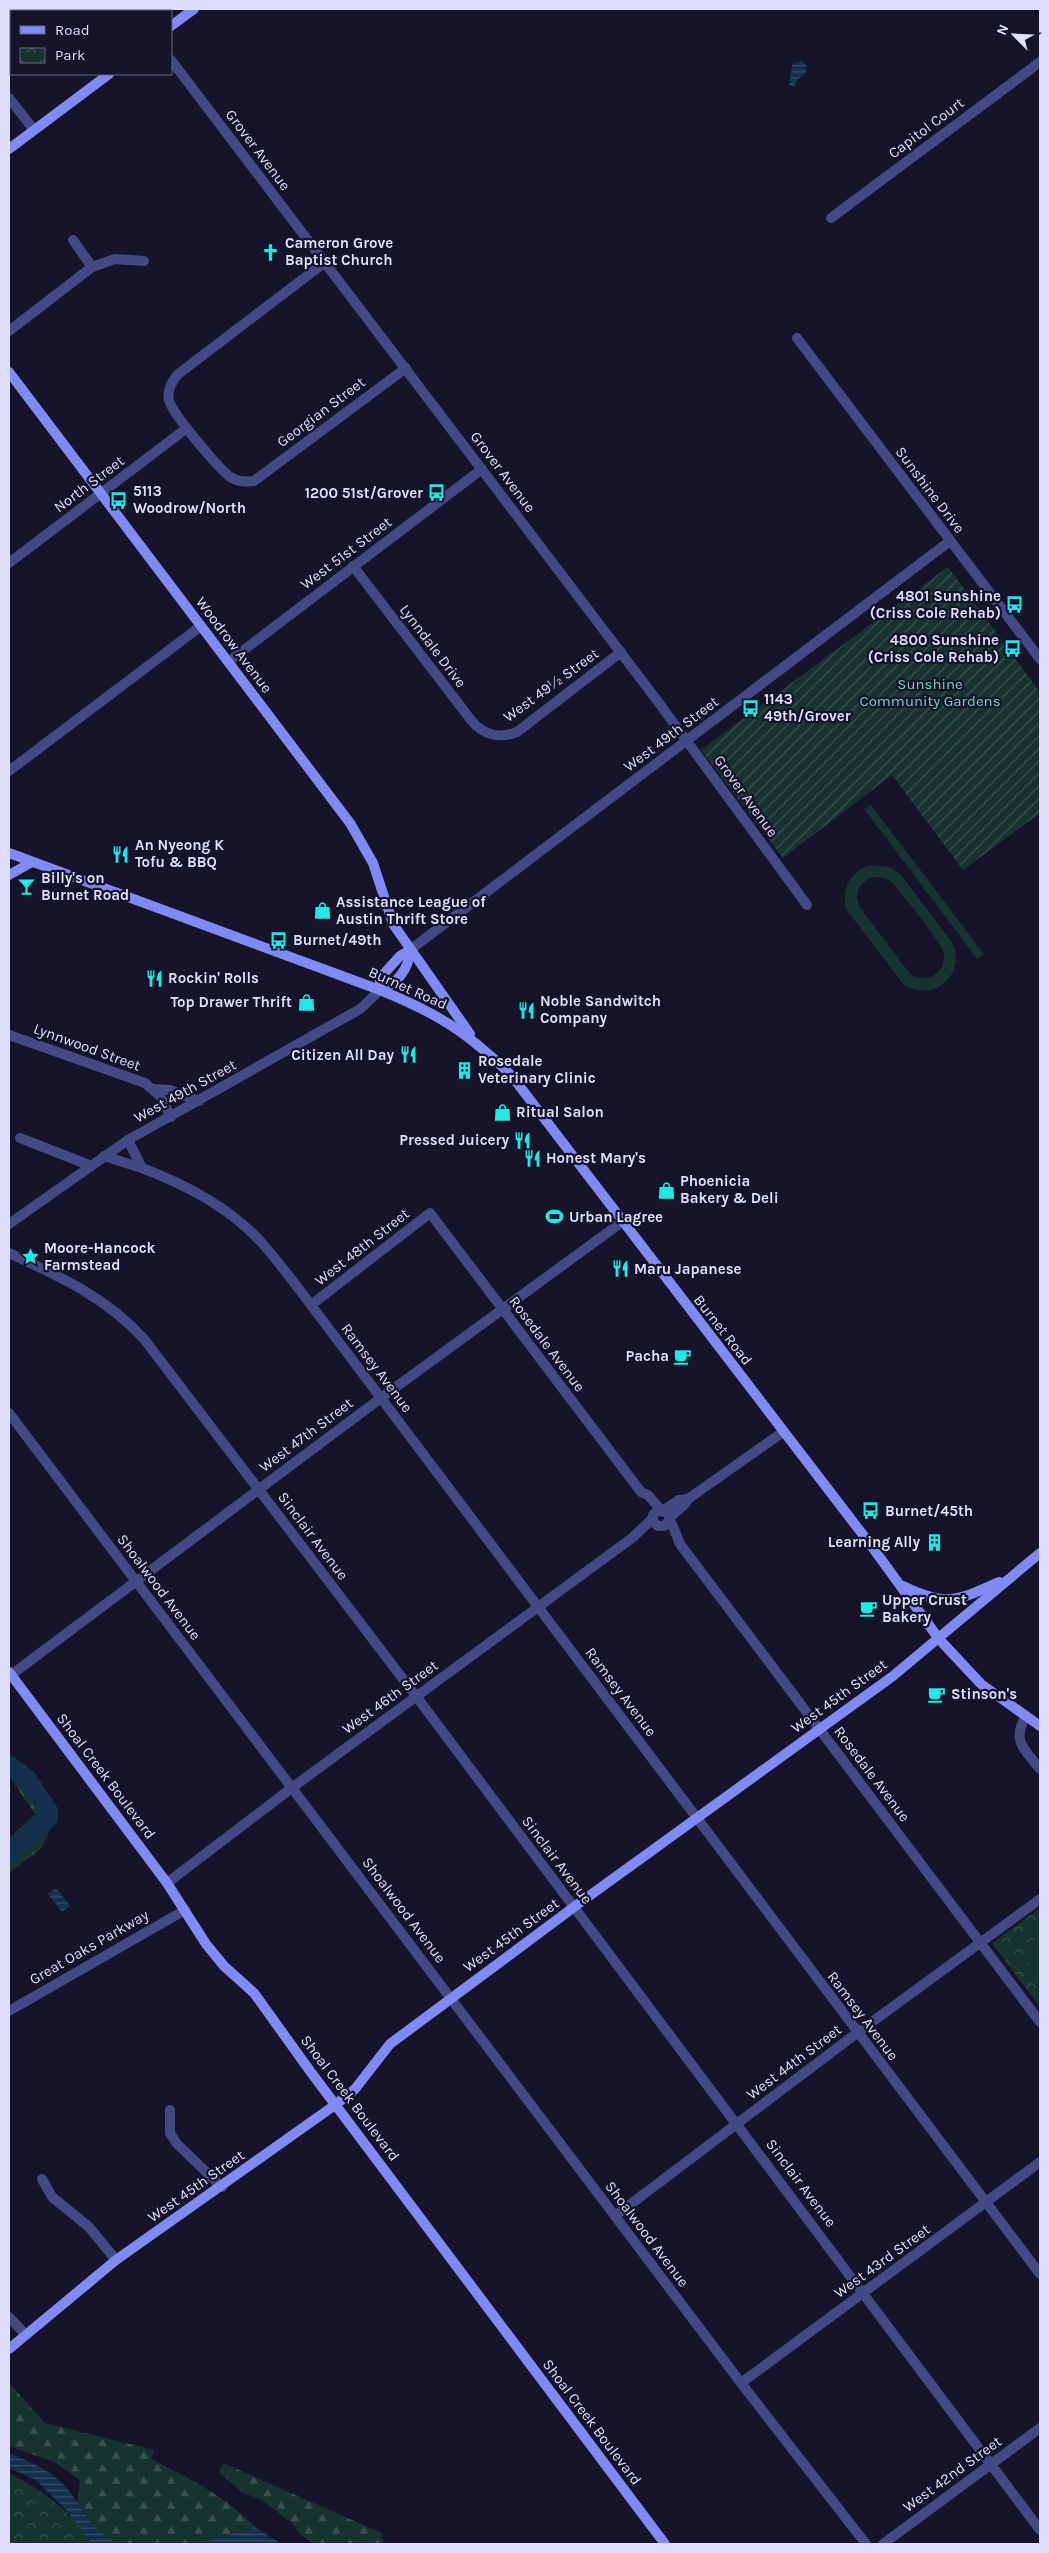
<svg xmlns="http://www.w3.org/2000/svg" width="1049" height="2553" font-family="Karla,sans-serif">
<defs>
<pattern id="forest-firs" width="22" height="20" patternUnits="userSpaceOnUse" patternTransform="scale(1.25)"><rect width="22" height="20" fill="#17332f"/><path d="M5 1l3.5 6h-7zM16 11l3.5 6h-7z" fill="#38504e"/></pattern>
<pattern id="park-crowns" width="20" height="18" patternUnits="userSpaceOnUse" patternTransform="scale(1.25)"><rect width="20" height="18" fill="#17332f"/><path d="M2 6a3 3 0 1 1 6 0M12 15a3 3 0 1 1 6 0" fill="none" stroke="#38504e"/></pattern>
<pattern id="garden-furrows" width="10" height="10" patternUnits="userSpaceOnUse" patternTransform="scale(1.25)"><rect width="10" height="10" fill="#17332f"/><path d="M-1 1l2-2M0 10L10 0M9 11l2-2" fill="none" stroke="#38504e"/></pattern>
<pattern id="water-rules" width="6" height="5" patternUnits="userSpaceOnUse" patternTransform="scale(1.25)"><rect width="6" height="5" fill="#15304c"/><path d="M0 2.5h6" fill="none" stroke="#374e67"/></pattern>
</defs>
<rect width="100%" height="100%" fill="#15142a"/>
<g fill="url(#forest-firs)">
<polygon points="9,1755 21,1766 58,1813 41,1849 9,1873 9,1838 35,1814 9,1776"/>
<path d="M9,2383l36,40 109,27 -3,9c38,19 76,38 105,69l-17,3 -41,13h-79l-17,-7 -25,-32 3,-25 -26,-18 -45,-16z"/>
<polygon points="223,2463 382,2533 383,2544 313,2544 300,2534 292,2523 260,2499 243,2493 219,2472"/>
</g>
<g fill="url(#park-crowns)">
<polygon points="1040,1908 1040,2007 992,1943"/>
<path d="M9,2473c39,21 58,35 84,71h-84z"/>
</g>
<polygon fill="url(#garden-furrows)" points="948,567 1040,692 1040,813 963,870 892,775 783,858 701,750"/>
<g fill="#17332f" fill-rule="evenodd">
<polygon points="871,805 984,954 977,959 865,810"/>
<path d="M870,865l20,2 11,8 53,70c10,33 -21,57 -50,40l-58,-76c-5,-20 4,-38 24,-44zM873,877l13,1 7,5c13,17 41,49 49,66 9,21 -14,36 -31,26l-50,-66c-8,-14 -2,-27 12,-32z"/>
<polygon points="1040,1936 1040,1978 1023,1957 1023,1949"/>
</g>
<g fill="url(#water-rules)">
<polygon points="801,61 807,66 806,73 797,80 794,87 789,85 792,65"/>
<polygon points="56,1888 70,1906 62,1912 48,1894"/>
<path d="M9,2453c20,8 37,15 53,30 22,23 25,47 57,61h-26l-27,-34 -30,-30 -27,-12z"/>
<polygon points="256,2528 282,2544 198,2544 239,2531"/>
</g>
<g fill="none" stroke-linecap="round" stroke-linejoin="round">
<polyline stroke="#15304c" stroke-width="19" points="9,1765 27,1779 49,1812 49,1817 9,1854"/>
<g stroke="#444984" stroke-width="10">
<polyline points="132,9 134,11"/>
<polyline points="171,60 656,699 807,905"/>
<polyline points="9,98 34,130"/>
<polyline points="831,218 1040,62"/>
<polyline points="73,240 92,267"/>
<path d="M324,263l-147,112c-6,8 -10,16 -8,25 2,12 52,72 63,78 7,4 14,4 22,3l152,-113"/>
<polyline points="9,331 92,267 115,259 144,261"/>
<polyline points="797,338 1040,659"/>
<polyline points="9,563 187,428"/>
<path d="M353,566l118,154c12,15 28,19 46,12l104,-80"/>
<polyline points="228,662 482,469"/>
<polyline points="9,771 201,626"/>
<polyline points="410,950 950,541"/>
<polyline points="9,1035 145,1083 160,1096 171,1117"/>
<polyline points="154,1089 170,1090 199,1101"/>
<polyline points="20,1138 89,1165"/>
<path d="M128,1140l14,28c44,17 87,39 119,74 18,20 34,42 50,63l729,969"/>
<polyline points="104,1156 142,1168"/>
<polyline points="9,1224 128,1140 360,1009 380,990"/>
<path d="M9,1253c50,23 97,44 135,86l272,357 624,834"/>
<polyline points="311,1305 430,1213 641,1492 648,1495 661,1510"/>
<polyline points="9,1413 741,2383 866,2544"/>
<polyline points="664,1510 679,1500 688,1499"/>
<polyline points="669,1518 684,1505 688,1499 783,1432"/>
<polyline points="669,1521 664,1526 658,1526 653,1522 653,1515 657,1511 667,1512 680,1544 1040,2022"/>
<polyline points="11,1675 381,1398 622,1222"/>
<path d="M1026,1716c-15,25 -1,34 14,53"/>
<polyline points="167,1883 293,1787 632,1538 652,1519"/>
<polyline points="9,2011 185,1910"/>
<polyline points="170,2110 170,2133 177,2144 222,2187"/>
<polyline points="42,2179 52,2197 89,2227 116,2260"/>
<polyline points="615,2216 857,2033 1040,1899"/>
<polyline points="9,2317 25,2334"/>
<polyline points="741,2383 1040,2162"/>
<polyline points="883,2544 1040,2428"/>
</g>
<g stroke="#808af2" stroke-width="10">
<polyline points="171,26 194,9"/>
<polyline points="9,149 109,74"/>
<polyline points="9,372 350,823 373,863 393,924 470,1034"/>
<path d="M9,853l371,137c57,23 87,42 131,85l359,469 69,95 42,45 59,42"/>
<polyline points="9,875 32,862"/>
<path d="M380,990c17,-6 29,-21 30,-40"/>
<polyline points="380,990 380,978 400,956 410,950"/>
<path d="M903,1586c43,21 54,15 96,-4"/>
<polyline points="9,1672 167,1883 206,1944 224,1966 254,1993 310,2071 665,2544"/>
<polyline points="9,2349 116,2260 335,2105 355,2089 390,2044 574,1907 893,1676 1040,1553"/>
</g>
</g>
<defs>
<symbol id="church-bare" viewBox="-9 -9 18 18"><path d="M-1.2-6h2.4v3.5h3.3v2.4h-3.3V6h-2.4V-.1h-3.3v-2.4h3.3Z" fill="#1ee9e5" stroke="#15142a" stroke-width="2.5" paint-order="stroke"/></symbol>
<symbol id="bus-bare" viewBox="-9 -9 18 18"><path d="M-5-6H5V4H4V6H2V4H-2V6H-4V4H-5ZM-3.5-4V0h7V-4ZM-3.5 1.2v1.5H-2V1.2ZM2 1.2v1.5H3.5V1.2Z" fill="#1ee9e5" stroke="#15142a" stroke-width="2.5" paint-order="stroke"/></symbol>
<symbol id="restaurant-bare" viewBox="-9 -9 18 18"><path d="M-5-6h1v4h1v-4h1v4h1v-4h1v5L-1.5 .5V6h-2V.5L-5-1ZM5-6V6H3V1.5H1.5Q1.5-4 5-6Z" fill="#1ee9e5" stroke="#15142a" stroke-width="2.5" paint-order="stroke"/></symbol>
<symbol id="bar-bare" viewBox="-9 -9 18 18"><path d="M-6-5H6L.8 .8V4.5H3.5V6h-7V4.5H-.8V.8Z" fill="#1ee9e5" stroke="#15142a" stroke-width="2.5" paint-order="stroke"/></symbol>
<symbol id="shop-bare" viewBox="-9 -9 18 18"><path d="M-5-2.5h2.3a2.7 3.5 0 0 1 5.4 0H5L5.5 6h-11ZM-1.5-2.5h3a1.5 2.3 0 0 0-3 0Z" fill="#1ee9e5" stroke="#15142a" stroke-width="2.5" paint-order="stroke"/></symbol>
<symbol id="building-bare" viewBox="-9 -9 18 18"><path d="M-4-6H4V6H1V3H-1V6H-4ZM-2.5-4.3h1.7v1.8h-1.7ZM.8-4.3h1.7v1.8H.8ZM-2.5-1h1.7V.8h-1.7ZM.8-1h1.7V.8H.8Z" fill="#1ee9e5" stroke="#15142a" stroke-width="2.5" paint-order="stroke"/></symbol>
<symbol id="stadium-bare" viewBox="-9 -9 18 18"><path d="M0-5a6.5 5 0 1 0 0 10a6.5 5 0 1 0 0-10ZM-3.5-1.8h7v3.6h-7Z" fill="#1ee9e5" stroke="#15142a" stroke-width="2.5" paint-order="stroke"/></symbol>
<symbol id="sight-bare" viewBox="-9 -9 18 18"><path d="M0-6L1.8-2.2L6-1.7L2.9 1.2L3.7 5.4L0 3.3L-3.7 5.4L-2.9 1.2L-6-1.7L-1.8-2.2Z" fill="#1ee9e5" stroke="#15142a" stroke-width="2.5" paint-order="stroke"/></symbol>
<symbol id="cafe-bare" viewBox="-9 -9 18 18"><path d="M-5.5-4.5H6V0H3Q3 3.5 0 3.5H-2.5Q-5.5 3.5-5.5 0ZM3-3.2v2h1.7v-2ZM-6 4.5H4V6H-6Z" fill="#1ee9e5" stroke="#15142a" stroke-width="2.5" paint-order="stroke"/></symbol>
</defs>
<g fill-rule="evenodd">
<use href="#church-bare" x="258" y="240" width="25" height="25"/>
<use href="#bus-bare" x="424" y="480" width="25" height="25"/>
<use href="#bus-bare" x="106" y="488" width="25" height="25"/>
<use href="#bus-bare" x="1002" y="592" width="25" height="25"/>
<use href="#bus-bare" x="1000" y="636" width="25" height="25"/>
<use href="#bus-bare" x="738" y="696" width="25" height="25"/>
<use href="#restaurant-bare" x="108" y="842" width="25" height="25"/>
<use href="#bar-bare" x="14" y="874" width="25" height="25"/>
<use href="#shop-bare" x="310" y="898" width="25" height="25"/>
<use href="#bus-bare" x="266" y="928" width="25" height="25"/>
<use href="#restaurant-bare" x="142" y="966" width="25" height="25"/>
<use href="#shop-bare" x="294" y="990" width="25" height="25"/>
<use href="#restaurant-bare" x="514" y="998" width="25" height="25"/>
<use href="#restaurant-bare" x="396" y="1042" width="25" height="25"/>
<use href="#building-bare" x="452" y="1058" width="25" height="25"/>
<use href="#shop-bare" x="490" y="1100" width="25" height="25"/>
<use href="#restaurant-bare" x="510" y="1128" width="25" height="25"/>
<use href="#restaurant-bare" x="520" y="1146" width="25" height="25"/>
<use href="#shop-bare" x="654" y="1178" width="25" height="25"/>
<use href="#stadium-bare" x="542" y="1204" width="25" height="25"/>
<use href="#sight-bare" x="18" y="1244" width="25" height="25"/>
<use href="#restaurant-bare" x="608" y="1256" width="25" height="25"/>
<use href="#cafe-bare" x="670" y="1344" width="25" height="25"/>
<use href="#bus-bare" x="858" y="1498" width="25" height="25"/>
<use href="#building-bare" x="922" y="1530" width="25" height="25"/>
<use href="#cafe-bare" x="856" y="1596" width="25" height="25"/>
<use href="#cafe-bare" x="924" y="1682" width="25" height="25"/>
</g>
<g text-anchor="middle" stroke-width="4.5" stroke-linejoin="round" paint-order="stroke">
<g font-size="15" fill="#dfdffc" stroke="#15142a">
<text transform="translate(926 128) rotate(-37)" y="5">Capitol Court</text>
<text transform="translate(258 150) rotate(53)" y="5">Grover Avenue</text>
<text transform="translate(321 412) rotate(-37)" y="5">Georgian Street</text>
<text transform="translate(503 472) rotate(53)" y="5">Grover Avenue</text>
<text transform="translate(89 484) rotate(-37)" y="5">North Street</text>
<text transform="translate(930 490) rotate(53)" y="5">Sunshine Drive</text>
<text transform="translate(346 553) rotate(-37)" y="5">West 51st Street</text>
<text transform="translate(234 645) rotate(53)" y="5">Woodrow Avenue</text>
<text transform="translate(433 646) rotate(53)" y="5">Lynndale Drive</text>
<text transform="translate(551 685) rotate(-36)" y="5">West 49½ Street</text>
<text transform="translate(671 734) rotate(-37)" y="5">West 49th Street</text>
<text transform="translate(746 796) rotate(54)" y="5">Grover Avenue</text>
<text transform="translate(408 988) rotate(24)" y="5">Burnet Road</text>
<text transform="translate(87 1047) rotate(20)" y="5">Lynnwood Street</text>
<text transform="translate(185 1091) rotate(-29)" y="5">West 49th Street</text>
<text transform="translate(362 1247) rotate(-38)" y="5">West 48th Street</text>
<text transform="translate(723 1330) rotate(52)" y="5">Burnet Road</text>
<text transform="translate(547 1344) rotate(53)" y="5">Rosedale Avenue</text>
<text transform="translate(377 1368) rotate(53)" y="5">Ramsey Avenue</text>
<text transform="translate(306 1435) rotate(-37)" y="5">West 47th Street</text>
<text transform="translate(313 1536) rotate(53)" y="5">Sinclair Avenue</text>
<text transform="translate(159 1587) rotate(53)" y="5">Shoalwood Avenue</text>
<text transform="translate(621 1692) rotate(53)" y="5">Ramsey Avenue</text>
<text transform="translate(839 1696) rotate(-36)" y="5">West 45th Street</text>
<text transform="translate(390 1697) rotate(-36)" y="5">West 46th Street</text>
<text transform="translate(872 1774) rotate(53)" y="5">Rosedale Avenue</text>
<text transform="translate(106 1776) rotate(53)" y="5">Shoal Creek Boulevard</text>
<text transform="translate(557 1860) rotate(53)" y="5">Sinclair Avenue</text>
<text transform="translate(404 1910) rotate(53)" y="5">Shoalwood Avenue</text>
<text transform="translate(511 1935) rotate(-36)" y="5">West 45th Street</text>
<text transform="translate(89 1947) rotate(-30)" y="5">Great Oaks Parkway</text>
<text transform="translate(863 2016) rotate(53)" y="5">Ramsey Avenue</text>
<text transform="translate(794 2062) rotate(-37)" y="5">West 44th Street</text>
<text transform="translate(350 2098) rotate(53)" y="5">Shoal Creek Boulevard</text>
<text transform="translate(801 2183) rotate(53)" y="5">Sinclair Avenue</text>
<text transform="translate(196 2186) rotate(-35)" y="5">West 45th Street</text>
<text transform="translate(647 2234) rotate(53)" y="5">Shoalwood Avenue</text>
<text transform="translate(882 2261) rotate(-36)" y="5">West 43rd Street</text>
<text transform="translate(592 2422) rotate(53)" y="5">Shoal Creek Boulevard</text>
<text transform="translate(952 2474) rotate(-36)" y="5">West 42nd Street</text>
</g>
<g font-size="15" font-weight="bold" fill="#dfdffc" stroke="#15142a" text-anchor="start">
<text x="285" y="248">Cameron Grove<tspan x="285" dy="17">Baptist Church</tspan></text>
<text x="133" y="496">5113<tspan x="133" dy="17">Woodrow/North</tspan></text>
<text x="423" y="498" text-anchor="end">1200 51st/Grover</text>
<text x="1001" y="601" text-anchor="end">4801 Sunshine<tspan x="1001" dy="17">(Criss Cole Rehab)</tspan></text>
<text x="999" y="645" text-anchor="end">4800 Sunshine<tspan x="999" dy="17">(Criss Cole Rehab)</tspan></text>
<text x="764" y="704">1143<tspan x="764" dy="17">49th/Grover</tspan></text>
<text x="135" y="850">An Nyeong K<tspan x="135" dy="17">Tofu &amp; BBQ</tspan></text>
<text x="41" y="883">Billy's on<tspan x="41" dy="17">Burnet Road</tspan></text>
<text x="336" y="907">Assistance League of<tspan x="336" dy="17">Austin Thrift Store</tspan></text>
<text x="293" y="945">Burnet/49th</text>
<text x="168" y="983">Rockin' Rolls</text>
<text x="540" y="1006">Noble Sandwitch<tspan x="540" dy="17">Company</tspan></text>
<text x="292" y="1007" text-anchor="end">Top Drawer Thrift</text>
<text x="394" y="1060" text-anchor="end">Citizen All Day</text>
<text x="478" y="1066">Rosedale<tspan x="478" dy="17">Veterinary Clinic</tspan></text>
<text x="516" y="1117">Ritual Salon</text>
<text x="509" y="1145" text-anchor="end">Pressed Juicery</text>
<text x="546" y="1163">Honest Mary's</text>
<text x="680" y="1186">Phoenicia<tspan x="680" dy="17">Bakery &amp; Deli</tspan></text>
<text x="569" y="1222">Urban Lagree</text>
<text x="44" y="1253">Moore-Hancock<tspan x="44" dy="17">Farmstead</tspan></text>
<text x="634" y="1274">Maru Japanese</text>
<text x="669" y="1361" text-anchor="end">Pacha</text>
<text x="885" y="1516">Burnet/45th</text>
<text x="920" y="1547" text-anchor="end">Learning Ally</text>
<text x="882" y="1605">Upper Crust<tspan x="882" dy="17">Bakery</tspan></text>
<text x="951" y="1699">Stinson's</text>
</g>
<g font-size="15" fill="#71d6b1" stroke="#15142a">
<text x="930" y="689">Sunshine<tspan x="930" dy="17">Community Gardens</tspan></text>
</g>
</g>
<rect width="1049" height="2553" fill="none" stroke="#dfdffc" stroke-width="20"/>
<rect x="10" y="10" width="162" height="65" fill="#15142a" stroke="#66657e"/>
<rect x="20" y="26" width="25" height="8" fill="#808af2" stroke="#66657e"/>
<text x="55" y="35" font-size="15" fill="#dfdffc">Road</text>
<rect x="20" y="48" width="25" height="15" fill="url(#park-crowns)" stroke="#66657e"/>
<text x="55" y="60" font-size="15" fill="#dfdffc">Park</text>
<g transform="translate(1014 35) rotate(294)" stroke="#15142a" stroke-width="4" paint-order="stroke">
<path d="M0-4L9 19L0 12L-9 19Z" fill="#dfdffc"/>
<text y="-8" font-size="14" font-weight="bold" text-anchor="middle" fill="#dfdffc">N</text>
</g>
</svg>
